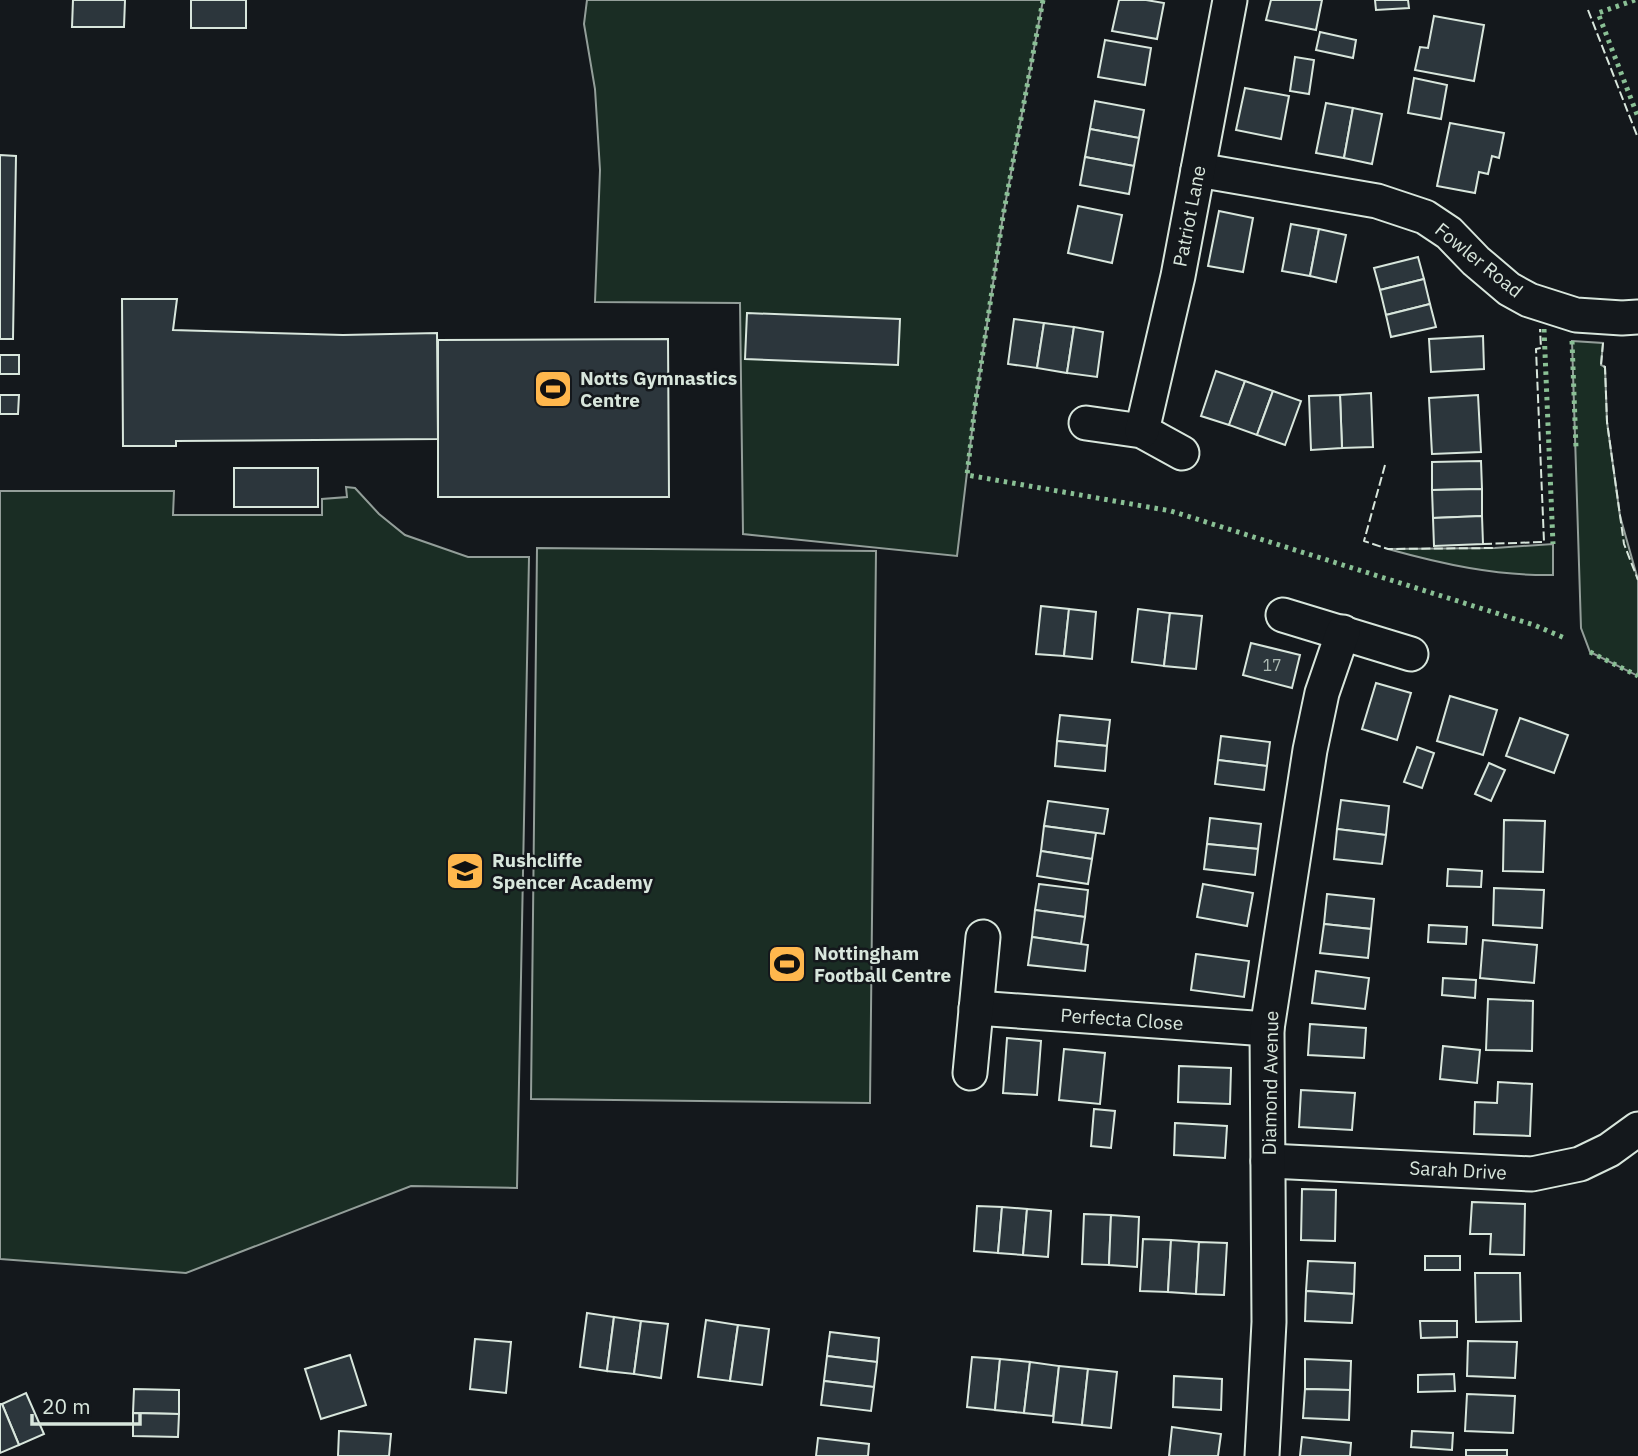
<svg xmlns="http://www.w3.org/2000/svg" width="1638" height="1456" font-family="'IBM Plex Sans',sans-serif">
<rect width="100%" height="100%" fill="#14181c"/>
<g fill="#1a2d24" stroke="#939e99" stroke-width="2">
<polygon points="587,0 1043,0 1003,216 975,406 957,556 743,534 740,303 595,302 600,170 595,89 584,24"/>
<polygon points="1572,341 1603,343 1601,365 1605,367 1607,422 1620,516 1638,580 1638,676 1590,652 1581,628"/>
<polygon points="346,487 355,488 379,514 405,535 468,557 529,557 517,1188 411,1186 186,1273 0,1259 0,491 174,491 173,515 322,515 322,499 347,497"/>
<path d="M1553,544v31c-57,1 -111,-11 -165,-26l107,-1z"/>
<polygon points="537,548 876,551 870,1103 531,1099"/>
</g>
<g fill="#2c363c" stroke="#d8e6dc" stroke-width="2">
<polygon points="73,0 125,0 124,27 72,27"/>
<rect x="191" y="0" width="55" height="28"/>
<polygon points="1119,0 1146,0 1164,3 1157,39 1112,31"/>
<polygon points="1271,0 1322,0 1316,30 1266,20"/>
<polygon points="1375,0 1408,0 1409,8 1376,10"/>
<polygon points="1434,16 1484,25 1474,81 1415,70 1420,47 1428,48"/>
<polygon points="1320,32 1356,40 1353,58 1316,50"/>
<polygon points="1105,40 1151,48 1145,85 1098,77"/>
<polygon points="1295,57 1314,60 1309,94 1290,91"/>
<polygon points="1414,78 1447,85 1441,119 1408,113"/>
<polygon points="1245,88 1289,96 1281,139 1236,130"/>
<polygon points="1095,101 1144,110 1139,138 1090,129"/>
<polygon points="1326,103 1353,108 1344,158 1316,153"/>
<polygon points="1353,108 1382,114 1372,164 1344,158"/>
<polygon points="1450,123 1504,133 1499,158 1492,156 1488,174 1479,172 1475,193 1437,186"/>
<polygon points="1090,129 1139,138 1134,166 1085,157"/>
<polygon points="0,155 16,156 13,339 0,339"/>
<polygon points="1085,157 1134,166 1129,194 1080,185"/>
<polygon points="1078,206 1122,215 1112,263 1068,253"/>
<polygon points="1219,211 1253,218 1243,272 1208,266"/>
<polygon points="1291,224 1319,229 1310,276 1282,271"/>
<polygon points="1319,229 1346,235 1336,282 1310,276"/>
<polygon points="1418,257 1424,279 1380,290 1374,268"/>
<polygon points="1424,279 1430,304 1386,315 1380,290"/>
<polygon points="122,299 177,299 173,330 343,335 437,333 438,439 176,441 176,446 123,446"/>
<polygon points="1430,304 1436,327 1391,337 1386,315"/>
<polygon points="747,313 900,319 898,365 745,359"/>
<polygon points="1014,319 1044,323 1037,368 1008,364"/>
<polygon points="1044,323 1074,327 1067,373 1037,368"/>
<polygon points="1074,327 1103,332 1097,377 1067,373"/>
<polygon points="1483,336 1484,369 1431,372 1429,339"/>
<polygon points="668,339 669,497 438,497 438,340"/>
<rect x="0" y="355" width="19" height="19"/>
<polygon points="1216,371 1245,381 1229,425 1201,416"/>
<polygon points="1245,381 1273,391 1257,435 1229,425"/>
<polygon points="1273,391 1301,401 1285,445 1257,435"/>
<polygon points="1371,393 1373,447 1342,448 1340,395"/>
<polygon points="0,395 19,395 18,414 0,414"/>
<polygon points="1340,395 1342,448 1311,450 1309,396"/>
<polygon points="1478,395 1481,452 1432,454 1429,398"/>
<polygon points="1481,461 1482,489 1432,490 1432,462"/>
<rect x="234" y="468" width="84" height="39"/>
<polygon points="1482,489 1482,516 1433,518 1432,490"/>
<polygon points="1482,516 1483,544 1434,546 1433,518"/>
<polygon points="1041,606 1069,609 1064,656 1036,654"/>
<polygon points="1069,609 1096,612 1092,659 1064,656"/>
<polygon points="1138,609 1170,613 1164,666 1132,662"/>
<polygon points="1170,613 1202,616 1196,669 1164,666"/>
<polygon points="1251,643 1300,655 1292,688 1243,675"/>
<polygon points="1376,683 1411,693 1397,740 1362,729"/>
<polygon points="1450,696 1497,710 1483,755 1437,741"/>
<polygon points="1060,715 1110,720 1107,746 1057,741"/>
<polygon points="1520,718 1568,735 1554,773 1506,756"/>
<polygon points="1221,736 1270,742 1267,766 1218,760"/>
<polygon points="1057,741 1107,746 1105,771 1055,766"/>
<polygon points="1417,747 1434,753 1422,788 1404,782"/>
<polygon points="1218,760 1267,766 1264,790 1215,784"/>
<polygon points="1489,763 1505,770 1491,801 1475,794"/>
<polygon points="1341,800 1389,806 1386,835 1337,829"/>
<polygon points="1048,801 1108,809 1104,834 1044,826"/>
<polygon points="1210,818 1261,824 1258,849 1207,844"/>
<polygon points="1504,820 1545,821 1543,872 1503,871"/>
<polygon points="1044,826 1096,833 1092,859 1041,851"/>
<polygon points="1337,829 1386,835 1382,864 1334,859"/>
<polygon points="1207,844 1258,849 1255,875 1204,869"/>
<polygon points="1041,851 1092,859 1088,884 1037,876"/>
<polygon points="1448,869 1482,871 1481,887 1447,886"/>
<polygon points="1039,884 1088,890 1085,917 1035,910"/>
<polygon points="1203,884 1253,893 1247,926 1197,917"/>
<polygon points="1494,888 1544,890 1542,928 1493,925"/>
<polygon points="1327,894 1374,899 1371,929 1324,924"/>
<polygon points="1035,910 1085,917 1081,944 1032,937"/>
<polygon points="1324,924 1371,929 1368,958 1320,953"/>
<polygon points="1429,925 1467,927 1466,944 1428,942"/>
<polygon points="1032,937 1088,945 1085,971 1028,965"/>
<polygon points="1483,940 1537,945 1534,983 1480,978"/>
<polygon points="1196,954 1249,961 1244,997 1191,990"/>
<polygon points="1316,971 1369,978 1365,1009 1312,1003"/>
<polygon points="1443,978 1476,980 1475,998 1442,995"/>
<polygon points="1488,999 1533,1001 1532,1051 1486,1050"/>
<polygon points="1310,1024 1366,1028 1364,1058 1308,1055"/>
<polygon points="1007,1038 1041,1041 1037,1095 1003,1093"/>
<polygon points="1443,1046 1480,1050 1477,1083 1440,1079"/>
<polygon points="1064,1049 1105,1053 1100,1104 1059,1100"/>
<polygon points="1179,1066 1231,1068 1230,1104 1178,1102"/>
<polygon points="1498,1082 1532,1084 1530,1136 1474,1134 1475,1102 1497,1103"/>
<polygon points="1301,1090 1355,1093 1352,1130 1299,1127"/>
<polygon points="1094,1109 1115,1111 1111,1148 1091,1146"/>
<polygon points="1175,1123 1227,1126 1225,1158 1174,1155"/>
<polygon points="1302,1189 1336,1190 1335,1241 1301,1240"/>
<polygon points="1472,1202 1525,1204 1524,1255 1490,1254 1491,1234 1470,1234"/>
<polygon points="977,1206 1002,1207 998,1253 974,1251"/>
<polygon points="1002,1207 1027,1209 1023,1255 998,1253"/>
<polygon points="1027,1209 1051,1211 1048,1257 1023,1255"/>
<polygon points="1084,1214 1111,1215 1109,1265 1082,1264"/>
<polygon points="1111,1215 1139,1217 1137,1267 1109,1265"/>
<polygon points="1143,1239 1171,1240 1168,1292 1140,1291"/>
<polygon points="1171,1240 1199,1242 1196,1294 1168,1292"/>
<polygon points="1199,1242 1227,1243 1224,1295 1196,1294"/>
<rect x="1425" y="1256" width="35" height="14"/>
<polygon points="1308,1261 1355,1263 1354,1294 1306,1291"/>
<polygon points="1475,1273 1520,1273 1521,1321 1476,1322"/>
<polygon points="1306,1291 1354,1294 1352,1323 1305,1321"/>
<polygon points="587,1313 614,1317 607,1371 580,1367"/>
<polygon points="614,1317 641,1321 634,1374 607,1371"/>
<polygon points="706,1320 738,1325 730,1381 698,1377"/>
<polygon points="641,1321 668,1324 661,1378 634,1374"/>
<polygon points="1420,1321 1457,1321 1457,1337 1421,1338"/>
<polygon points="738,1325 769,1329 762,1385 730,1381"/>
<polygon points="830,1332 879,1338 877,1362 827,1356"/>
<polygon points="475,1339 511,1342 506,1393 470,1389"/>
<polygon points="1468,1341 1517,1342 1515,1378 1467,1376"/>
<polygon points="350,1355 366,1405 321,1419 305,1369"/>
<polygon points="827,1356 877,1362 874,1387 824,1381"/>
<polygon points="972,1357 1000,1359 995,1410 967,1407"/>
<polygon points="1000,1359 1030,1362 1024,1413 995,1410"/>
<polygon points="1305,1359 1351,1361 1350,1390 1305,1389"/>
<polygon points="1030,1362 1059,1366 1053,1416 1024,1413"/>
<polygon points="1059,1366 1088,1369 1082,1425 1053,1422"/>
<polygon points="1088,1369 1117,1372 1111,1428 1082,1425"/>
<polygon points="1454,1374 1455,1391 1418,1392 1418,1375"/>
<polygon points="1174,1376 1222,1379 1221,1410 1173,1407"/>
<polygon points="824,1381 874,1387 871,1411 821,1405"/>
<polygon points="134,1389 179,1390 179,1414 133,1413"/>
<polygon points="1305,1389 1350,1390 1349,1420 1303,1418"/>
<polygon points="26,1393 44,1434 19,1445 2,1404"/>
<polygon points="1467,1394 1515,1396 1513,1433 1465,1431"/>
<polygon points="0,1404 2,1404 19,1445 0,1453"/>
<polygon points="133,1413 179,1414 178,1437 133,1436"/>
<polygon points="1172,1427 1221,1434 1218,1456 1169,1456"/>
<polygon points="339,1431 391,1434 389,1456 338,1456"/>
<polygon points="1412,1431 1453,1433 1452,1450 1411,1447"/>
<polygon points="1302,1437 1351,1443 1350,1456 1300,1456"/>
<polygon points="818,1438 869,1444 868,1456 816,1456"/>
<rect x="1466" y="1450" width="41" height="6"/>
</g>
<g fill="none" stroke-linecap="round" stroke-linejoin="round">
<defs>
<g id="street">
<polyline points="1198,170 1377,201 1425,217 1449,233 1476,261 1509,289 1529,300 1576,315 1622,318 1638,317"/>
<polyline points="1086,423 1142,431 1182,453"/>
<polyline points="1142,431 1178,276 1230,0"/>
<polyline points="1283,615 1411,654"/>
<polyline points="976,1008 1267,1029"/>
<polyline points="970,1073 983,937"/>
<polyline points="1268,1161 1532,1174 1580,1164 1609,1150 1638,1129"/>
<polyline points="1262,1456 1269,1322 1267,1029 1310,750 1322,693 1343,632"/>
</g>
</defs>
<use href="#street" stroke="#d8e6dc" stroke-width="37"/>
<use href="#street" stroke="#14181c" stroke-width="33"/>
<g stroke="#8ac095" stroke-width="5" stroke-dasharray="3.5 5" stroke-linecap="butt">
<polyline points="1043,0 1003,216 975,406 967,475 1171,511 1534,625 1567,639"/>
<polyline points="1635,0 1598,13 1638,117"/>
<polyline points="1544,329 1553,544"/>
<polyline points="1572,341 1576,448"/>
<polyline points="1590,652 1638,676"/>
</g>
<g stroke="#d8e6dc" stroke-width="2" stroke-dasharray="9 3.5" stroke-linecap="butt">
<polyline points="1588,10 1638,138"/>
<polyline points="1603,343 1601,365 1605,367 1607,422 1624,544 1638,580"/>
<polyline points="1385,465 1364,541 1388,549 1495,548"/>
<polyline points="1483,544 1544,542 1536,349 1541,348 1540,329"/>
</g>
</g>
<defs>
<symbol id="stadium-square" viewBox="-11 -11 22 22"><rect x="-9" y="-9" width="18" height="18" rx="4" fill="#ffb74d" stroke="#14181c"/><path d="M0-5a6.5 5 0 1 0 0 10a6.5 5 0 1 0 0-10ZM-3.5-1.8h7v3.6h-7Z" fill="#111"/></symbol>
<symbol id="school-square" viewBox="-11 -11 22 22"><rect x="-9" y="-9" width="18" height="18" rx="4" fill="#ffb74d" stroke="#14181c"/><path d="M0-5L7-2L0 1L-7-2ZM-4 1L0 2.5L4 1V4Q0 6-4 4Z" fill="#111"/></symbol>
</defs>
<g fill-rule="evenodd">
<use href="#stadium-square" x="531" y="367" width="44" height="44"/>
<use href="#school-square" x="443" y="849" width="44" height="44"/>
<use href="#stadium-square" x="765" y="942" width="44" height="44"/>
</g>
<g text-anchor="middle" stroke-width="5" stroke-linejoin="round" paint-order="stroke">
<g font-size="16" fill="#adbab4">
<text x="1272" y="671">17</text>
</g>
<g font-size="19" fill="#d8e6dc" stroke="#14181c">
<text transform="translate(1189 216) rotate(-79)" y="7">Patriot Lane</text>
<text transform="translate(1479 260) rotate(39)" y="7">Fowler Road</text>
<text transform="translate(1122 1019) rotate(4)" y="7">Perfecta Close</text>
<text transform="translate(1270 1083) rotate(-89)" y="7">Diamond Avenue</text>
<text transform="translate(1458 1170) rotate(3)" y="7">Sarah Drive</text>
</g>
<g font-size="19" font-weight="bold" fill="#d8e6dc" stroke="#14181c" text-anchor="start">
<text x="580" y="385">Notts Gymnastics<tspan x="580" dy="22">Centre</tspan></text>
<text x="492" y="867">Rushcliffe<tspan x="492" dy="22">Spencer Academy</tspan></text>
<text x="814" y="960">Nottingham<tspan x="814" dy="22">Football Centre</tspan></text>
</g>
</g>
<path d="M32 1414v10h108v-10" fill="none" stroke="#d8e6dc" stroke-width="3.5"/>
<text x="42" y="1414" font-size="21" fill="#d8e6dc" stroke="#14181c" stroke-width="5" paint-order="stroke">20 m</text>
</svg>
